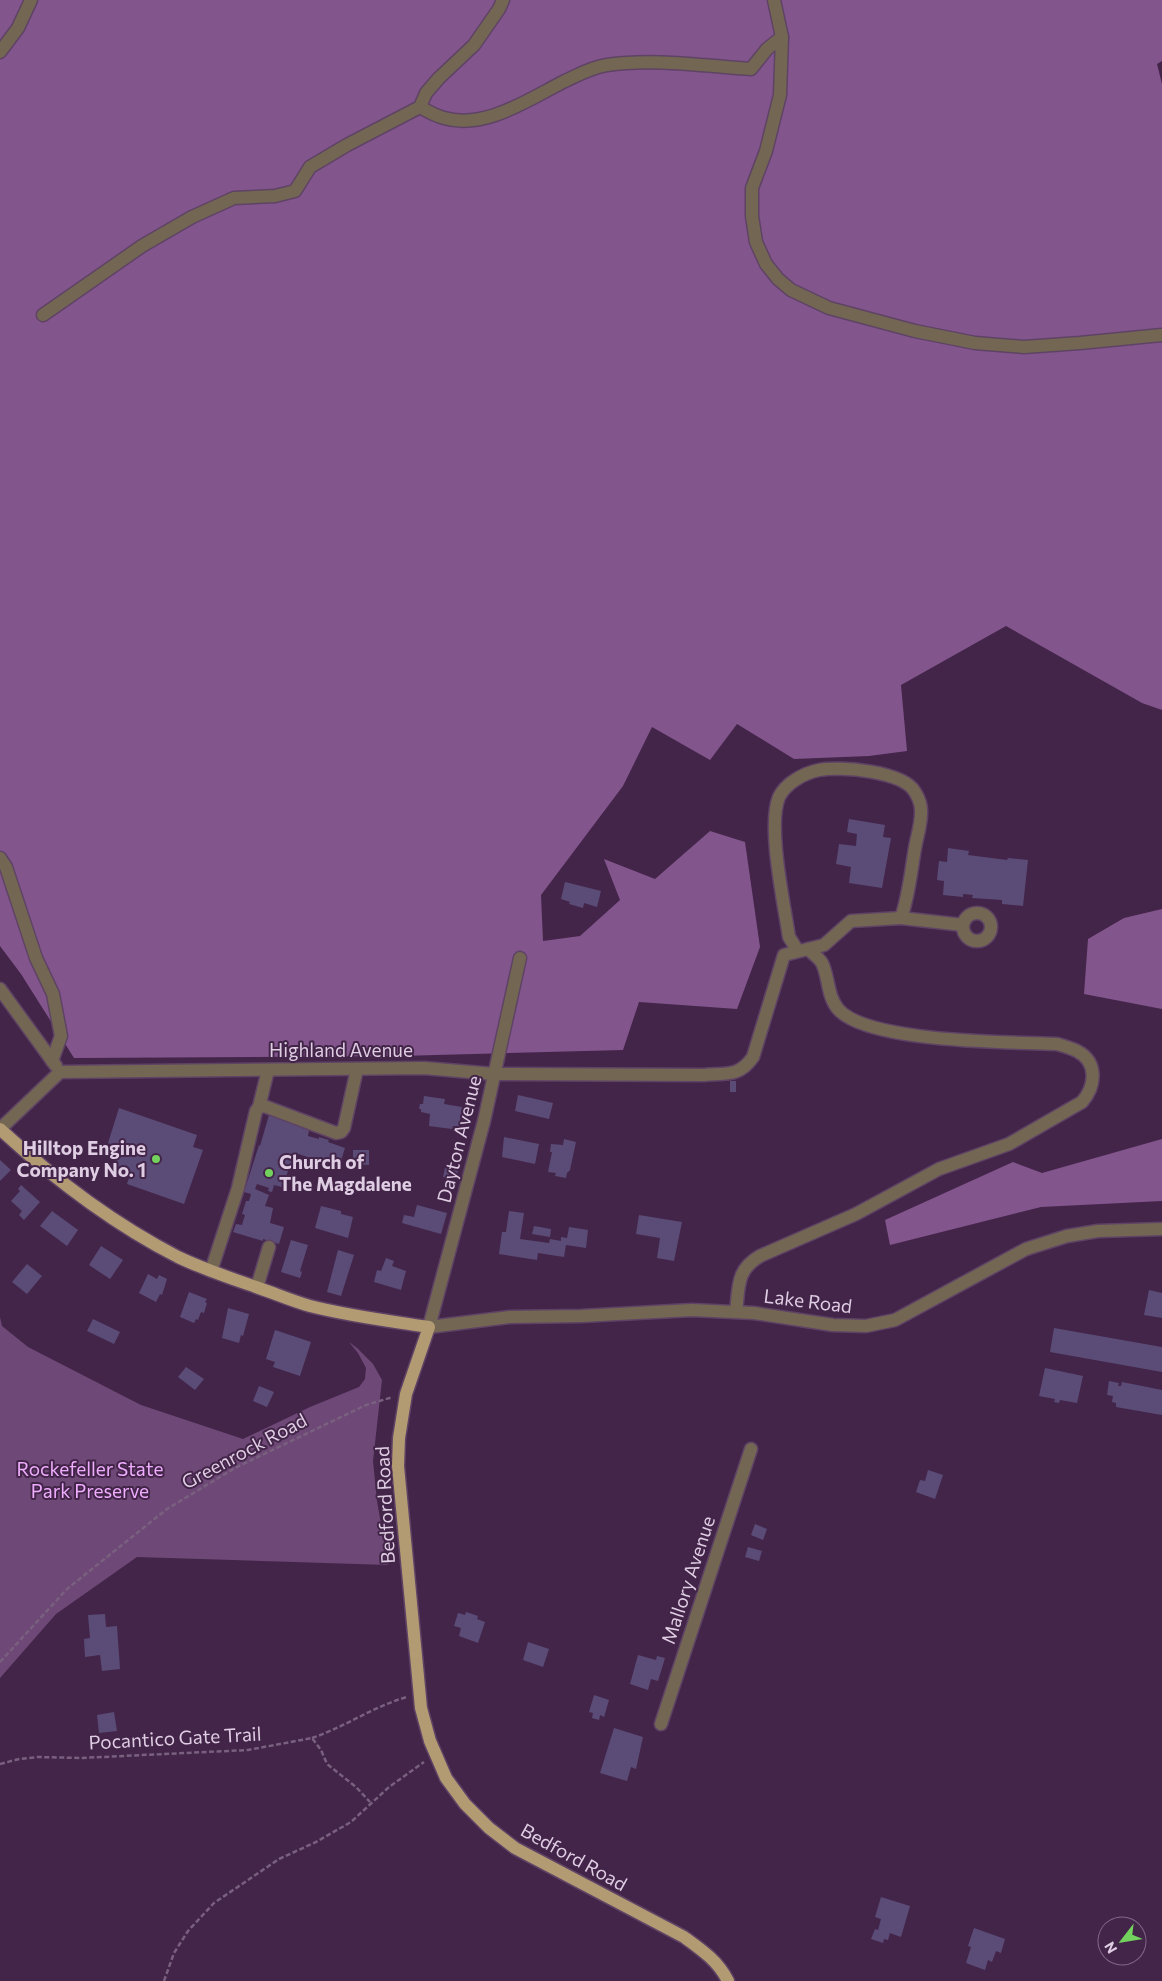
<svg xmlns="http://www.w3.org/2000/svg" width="1162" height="1981" font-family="Commissioner,sans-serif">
<rect width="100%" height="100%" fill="#432549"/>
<polygon fill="#6e4876" points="0,1317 2,1326 28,1347 141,1405 243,1439 310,1407 359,1387 365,1379 366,1368 358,1353 349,1342 357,1348 373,1364 382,1380 373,1461 377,1501 388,1565 137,1557 56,1614 0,1678"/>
<g fill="#83558d">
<polygon points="0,0 1162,0 1162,61 1157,64 1162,84 1162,710 1142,703 1006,626 901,685 907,751 869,756 794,759 737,724 710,760 652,727 623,786 541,895 543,941 580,936 620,900 604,859 655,879 710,831 745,842 760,947 737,1009 639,1002 623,1050 400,1056 74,1058 21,974 0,946"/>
<polygon points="1162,909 1162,1009 1084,994 1088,939 1124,918"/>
<polygon points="1162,1139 1162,1201 1041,1207 890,1245 885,1220 1013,1162 1042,1173"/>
</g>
<g fill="#5b4c77">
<polygon points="849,819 885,825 883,837 891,838 882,888 849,883 851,867 836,864 839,844 856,846 857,834 847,832"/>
<polygon points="948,848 969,851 968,855 1007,860 1008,858 1028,860 1023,906 1002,904 1002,900 972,898 973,895 963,894 963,897 943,895 944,881 937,880 939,861 947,862"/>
<polygon points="565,882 601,891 597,907 584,903 583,908 569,904 570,902 561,899"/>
<rect x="730" y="1081" width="6" height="11"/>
<polygon points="518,1095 553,1103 549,1119 515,1111"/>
<polygon points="424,1096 445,1099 444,1104 462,1107 459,1127 453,1126 452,1129 429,1126 430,1114 421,1112 421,1109 419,1109 420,1104 423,1104"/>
<polygon points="119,1108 197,1135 193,1147 203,1150 184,1204 127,1184 130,1175 110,1169 118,1147 108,1143"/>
<polygon points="269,1115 303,1126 302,1128 309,1130 308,1136 319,1139 319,1137 329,1140 328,1142 345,1148 339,1167 295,1153 282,1187 274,1185 272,1192 268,1191 269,1188 257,1184 255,1189 269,1195 265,1206 273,1208 270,1223 284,1227 279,1244 263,1239 263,1241 233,1232 236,1224 242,1225 245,1215 242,1214 246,1201 249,1201 251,1194 244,1192 259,1145 260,1146"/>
<polygon points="504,1137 539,1144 535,1164 502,1157"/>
<polygon points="564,1139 576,1142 570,1170 567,1173 566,1178 555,1176 556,1173 548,1172 552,1152 550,1152 551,1144 563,1145"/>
<polygon points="353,1150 369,1150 369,1165 353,1164"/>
<polygon points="0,1160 11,1170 0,1181"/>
<polygon points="445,1168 458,1171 456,1179 443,1177"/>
<polygon points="21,1185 40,1202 24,1220 19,1215 22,1211 11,1201 20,1191 18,1189"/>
<polygon points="417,1205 447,1213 441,1234 402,1223 404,1215 414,1217"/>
<polygon points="321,1206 341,1211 341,1214 353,1217 348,1238 315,1228"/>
<polygon points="52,1211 78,1230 67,1246 40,1226"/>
<polygon points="509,1211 524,1213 520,1239 549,1243 550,1239 561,1241 561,1237 567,1238 569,1227 588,1230 586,1248 566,1245 564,1257 538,1253 537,1260 499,1254 502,1232 506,1232"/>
<polygon points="639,1215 682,1222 674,1261 657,1258 660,1238 636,1234"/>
<polygon points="534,1226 551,1229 550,1237 532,1234"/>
<polygon points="291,1240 308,1245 300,1271 302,1272 300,1278 281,1272"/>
<polygon points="101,1246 123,1260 110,1279 89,1265"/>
<polygon points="338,1250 354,1255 341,1296 327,1292"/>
<polygon points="386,1258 394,1261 392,1266 406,1271 401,1290 374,1282 377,1270 381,1271"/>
<polygon points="27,1264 42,1276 27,1294 12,1282"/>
<polygon points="148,1274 157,1279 159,1275 167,1279 162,1295 160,1294 156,1302 139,1293"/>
<polygon points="1149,1290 1162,1293 1162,1318 1144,1315"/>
<polygon points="189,1292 207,1299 205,1302 207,1303 204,1313 201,1312 198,1320 196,1319 194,1323 180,1317"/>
<polygon points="228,1308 249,1314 243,1336 241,1335 239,1343 222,1338"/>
<polygon points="93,1319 120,1332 114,1344 87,1331"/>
<polygon points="1054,1328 1162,1347 1162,1372 1050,1352"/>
<polygon points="275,1330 311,1342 300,1376 273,1367 275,1362 266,1359"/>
<polygon points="186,1367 204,1379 195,1390 178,1377"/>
<polygon points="1045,1368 1083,1376 1077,1403 1060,1400 1059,1403 1054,1402 1055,1399 1039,1396"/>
<polygon points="1109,1381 1119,1383 1118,1386 1121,1386 1122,1382 1162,1390 1162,1415 1116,1407 1116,1403 1112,1402 1113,1396 1107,1395"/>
<polygon points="259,1386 274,1392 267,1407 253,1401"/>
<polygon points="928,1470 943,1475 935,1499 916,1492 920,1480 925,1481"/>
<polygon points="755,1524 767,1529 763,1540 751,1535"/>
<polygon points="748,1547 762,1551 759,1561 745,1557"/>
<polygon points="466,1612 478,1616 477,1619 485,1622 478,1643 459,1636 461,1628 454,1626 458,1613 465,1615"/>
<polygon points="105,1614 106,1627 117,1626 120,1669 102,1671 100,1655 85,1657 84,1639 90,1638 88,1615"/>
<polygon points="528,1642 549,1649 543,1667 523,1660"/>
<polygon points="638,1655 656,1660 657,1656 665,1658 658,1681 651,1679 648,1690 630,1684"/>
<polygon points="594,1695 609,1700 604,1717 600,1715 599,1720 592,1718 593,1713 589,1712"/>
<polygon points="114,1712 117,1731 99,1733 97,1715"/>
<polygon points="614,1728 643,1737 636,1769 631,1767 627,1781 600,1773"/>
<polygon points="881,1897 910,1906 901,1937 890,1933 888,1940 884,1939 883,1943 871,1939 875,1929 878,1930 881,1919 875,1917"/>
<polygon points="974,1928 1005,1939 1001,1953 996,1951 992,1962 988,1960 985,1970 966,1963 971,1947 968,1946"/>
</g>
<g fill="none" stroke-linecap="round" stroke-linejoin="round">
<defs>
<g id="minor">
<polyline points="774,0 782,37 780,95 766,151 752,188 752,216 756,242 766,264 778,279 791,290 829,308 915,331 975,343 1024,347 1080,343 1162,335"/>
<polyline points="0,52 18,28 31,0"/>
<path d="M420,107c7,4 16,9 24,11 41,12 85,-19 121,-37 13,-6 27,-14 42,-16 46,-7 98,1 144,4l16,-20 15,-12"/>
<polyline points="43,315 142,246 192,217 234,198 275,196 295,191 310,167 347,145 420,107 426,93 439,78 474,45 499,9 503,0"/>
<polyline points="0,858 6,867 36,958 53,994 61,1036 52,1061"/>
<circle cx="977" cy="927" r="14"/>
<polyline points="901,918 963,925"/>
<polyline points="520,958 484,1121 429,1327 510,1317 581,1316 692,1310 754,1313 833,1325 866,1326 895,1320 1026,1249 1067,1236 1098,1231 1162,1229"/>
<polyline points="0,989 56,1066"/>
<polyline points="259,1107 268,1070"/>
<path d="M0,1129l60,-57 364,-4 70,6 210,1c23,-2 35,2 49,-18l31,-102 40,-10 27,-24 50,-3c8,-23 10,-47 14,-70 2,-12 7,-26 6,-38 0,-6 -3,-13 -6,-18 -12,-21 -75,-26 -96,-22 -15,3 -33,13 -40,27 -12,29 5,106 10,140l9,14"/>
<polyline points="211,1271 238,1188 256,1111 259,1107 264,1106 336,1133 341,1132 344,1128 357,1069"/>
<polyline points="257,1287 269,1247"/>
<path d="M736,1312c3,-25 0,-42 24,-56l96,-42 83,-45 70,-25 73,-42c14,-16 16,-40 -5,-51 -6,-3 -13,-5 -20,-7 -45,-2 -190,-1 -219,-35 -11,-13 -9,-32 -16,-46 -3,-5 -10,-10 -14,-14"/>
<polyline points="661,1724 751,1449"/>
</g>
<path id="major" d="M0,1129c54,50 112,94 178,128 25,12 52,21 78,30 18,6 36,14 54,19 39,10 79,15 119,21l-23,67 -7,44 -1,28 23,242 9,33 16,37 19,26 24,24 26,20 169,89c18,13 34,24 44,44"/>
</defs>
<use href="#minor" stroke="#5f4365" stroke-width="15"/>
<use href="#major" stroke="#5f4365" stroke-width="15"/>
<g stroke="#79607f" stroke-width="2.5" stroke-dasharray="5 2.5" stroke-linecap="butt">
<polyline points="0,1662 67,1589 167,1509 235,1468 366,1405 393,1397"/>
<path d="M312,1738c33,-11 62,-32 95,-41"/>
<polyline points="0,1764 19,1759 38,1757 81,1758 248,1750 312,1738 321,1750 327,1764 356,1787 370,1802"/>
<polyline points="164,1981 174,1953 188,1931 214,1903 279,1859 316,1842 351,1822 389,1787 424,1762"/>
</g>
<use href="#minor" stroke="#736754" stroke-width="12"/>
<use href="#major" stroke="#b29a72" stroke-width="12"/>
</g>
<g fill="#72d25d" stroke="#432549" stroke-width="2">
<circle cx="156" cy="1159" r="5"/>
<circle cx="269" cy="1173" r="5"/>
</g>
<g text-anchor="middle" stroke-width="4" stroke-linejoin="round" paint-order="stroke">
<g font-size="19" fill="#dfcde3" stroke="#432549">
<text x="341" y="1057">Highland Avenue</text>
<text transform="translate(459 1139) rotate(-76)" y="7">Dayton Avenue</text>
<text transform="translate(808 1301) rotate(7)" y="7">Lake Road</text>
<text transform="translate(244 1451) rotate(-28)" y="7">Greenrock Road</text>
<text transform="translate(385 1505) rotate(-93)" y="7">Bedford Road</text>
<text transform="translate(688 1580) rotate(-72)" y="7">Mallory Avenue</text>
<text transform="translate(175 1738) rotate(-3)" y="7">Pocantico Gate Trail</text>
<text transform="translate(574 1857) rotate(29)" y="7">Bedford Road</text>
</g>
<g font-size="19" font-weight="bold" fill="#dfcde3" stroke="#432549" text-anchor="end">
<text x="146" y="1155">Hilltop Engine<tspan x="146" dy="22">Company No. 1</tspan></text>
<text x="279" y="1169" text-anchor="start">Church of<tspan x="279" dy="22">The Magdalene</tspan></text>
</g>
<g font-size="19" fill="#efadfe" stroke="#432549">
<text x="90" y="1476">Rockefeller State<tspan x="90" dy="22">Park Preserve</tspan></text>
</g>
</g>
<g transform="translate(1122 1941) rotate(239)"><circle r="24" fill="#432549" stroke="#816887"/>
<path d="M0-4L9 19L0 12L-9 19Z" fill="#72d25d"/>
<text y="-8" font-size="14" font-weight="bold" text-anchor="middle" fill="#dfcde3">N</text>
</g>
</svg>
